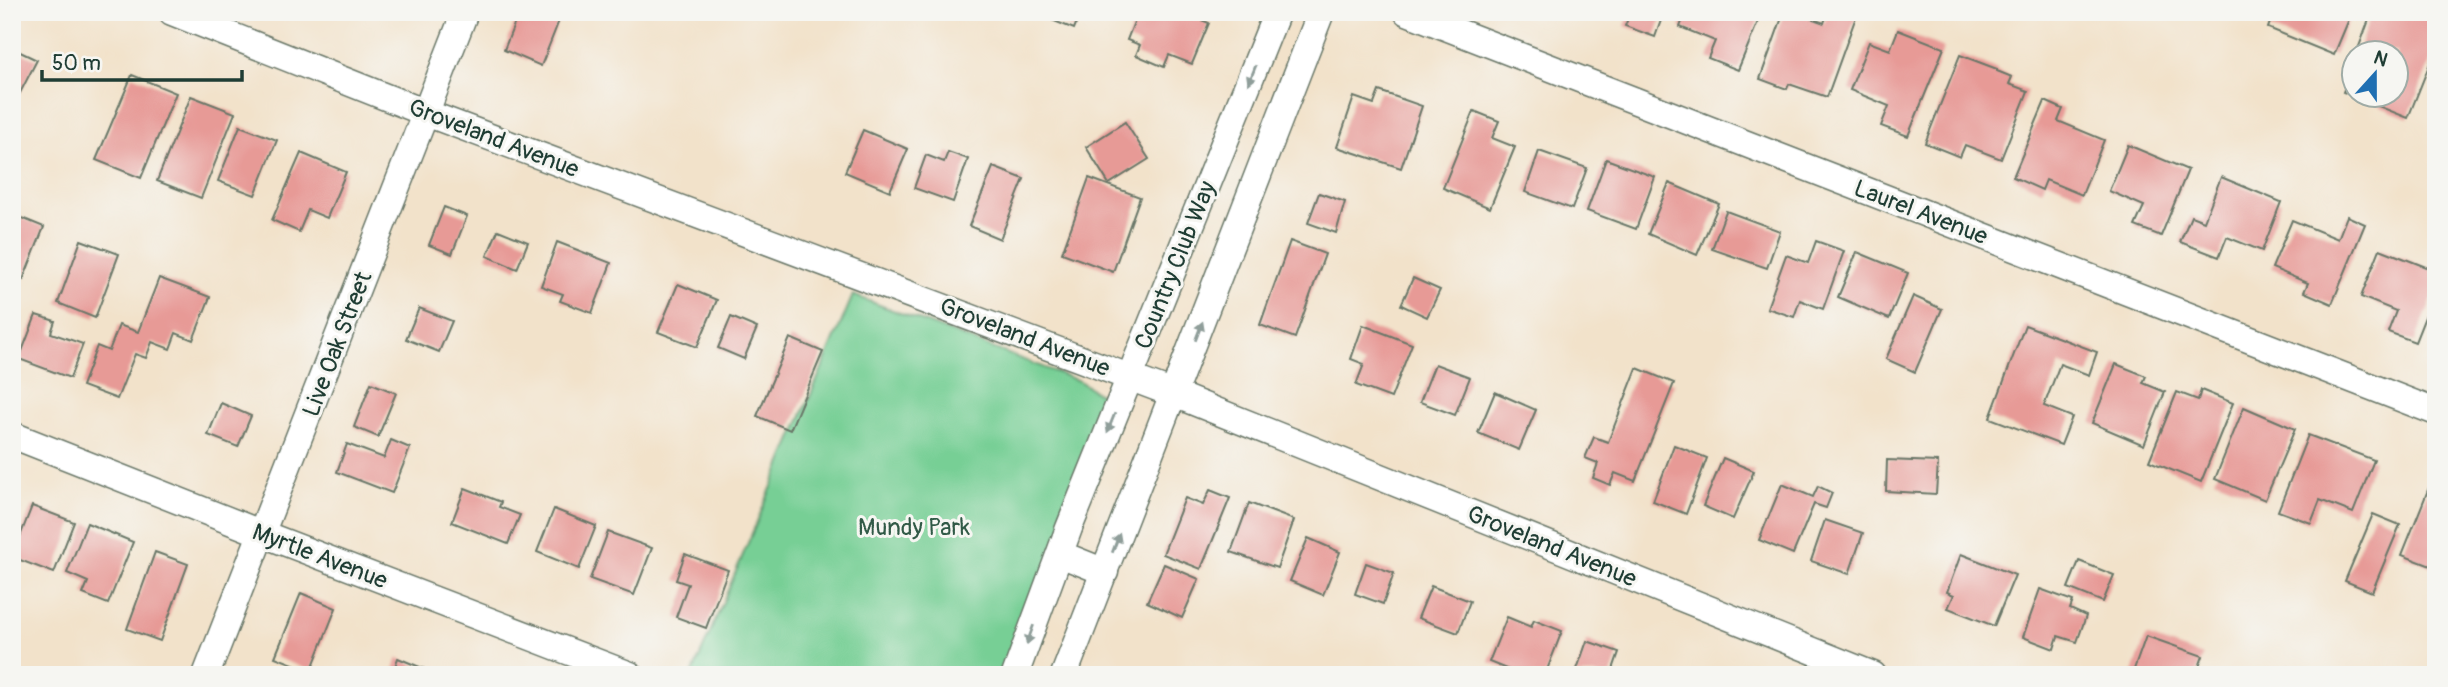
<svg xmlns="http://www.w3.org/2000/svg" width="2448" height="687" font-family="Pangolin,sans-serif">
<rect width="100%" height="100%" fill="#f6f6f2"/>
<filter id="ink" filterUnits="userSpaceOnUse"><feTurbulence type="fractalNoise" baseFrequency=".0143" numOctaves="2"/><feDisplacementMap in="SourceGraphic" scale="14" xChannelSelector="R" yChannelSelector="G"/><feConvolveMatrix kernelMatrix="1 2 1 2 8 2 1 2 1" color-interpolation-filters="sRGB"/></filter>
<filter id="wash" filterUnits="userSpaceOnUse"><feTurbulence type="fractalNoise" baseFrequency=".00686" numOctaves="4" result="noise"/><feDisplacementMap in="SourceGraphic" scale="28" xChannelSelector="R" yChannelSelector="G"/><feGaussianBlur stdDeviation="1.57" result="paint"/><feColorMatrix in="noise" values="0 0 0 0 0 0 0 0 0 0 0 0 0 0 0 0 0 1.4 0 .05"/><feComposite in="paint" operator="in"/></filter>
<g filter="url(#wash)">
<rect width="100%" height="100%" fill="#f2e2ca"/>
<polygon fill="#77cf95" stroke="#4b8664" stroke-width="2" points="853,295 1079,381 1101,395 1115,413 1016,675 692,675"/>
<g id="blocks">
<g fill="#e79a96">
<polygon points="519,12 562,13 541,66 504,50"/>
<polygon points="1032,12 1081,12 1074,29"/>
<polygon points="1138,12 1182,12 1209,23 1192,64 1169,55 1164,67 1136,55 1140,45 1127,40"/>
<polygon points="1664,12 1655,37 1625,26 1629,16 1621,13"/>
<polygon points="1686,12 1762,12 1738,70 1708,58 1715,41 1680,27"/>
<polygon points="1784,12 1794,12 1824,23 1828,12 1857,14 1827,97 1789,84 1787,89 1760,79"/>
<polygon points="2274,12 2352,12 2334,55 2268,28"/>
<polygon points="2372,12 2405,12 2415,16 2417,12 2436,14 2436,48 2408,118 2343,92 2350,75 2354,76 2354,94 2396,94 2396,52 2357,52"/>
<polygon points="1898,30 1944,48 1908,136 1881,126 1889,106 1850,90 1869,42 1890,50"/>
<polygon points="16,50 37,60 20,93 12,89 12,57"/>
<polygon points="1960,55 1997,69 1997,71 2012,77 2009,84 2028,91 2001,159 1965,145 1960,157 1925,143"/>
<polygon points="132,75 176,93 141,178 96,160"/>
<polygon points="1379,91 1422,106 1401,168 1337,147 1354,97 1374,104"/>
<polygon points="191,96 235,113 201,198 157,181"/>
<polygon points="2045,101 2063,109 2058,121 2104,140 2082,195 2046,180 2042,190 2013,177"/>
<polygon points="1474,111 1499,121 1492,138 1515,147 1490,208 1443,188"/>
<polygon points="1125,122 1149,159 1109,184 1086,147"/>
<polygon points="240,126 277,140 255,195 218,181"/>
<polygon points="863,130 908,149 890,191 845,172"/>
<polygon points="2128,145 2188,170 2161,236 2135,226 2144,206 2109,191"/>
<polygon points="1539,151 1587,168 1572,209 1525,192"/>
<polygon points="948,152 968,159 953,202 914,188 926,155 944,162"/>
<polygon points="301,153 346,172 327,218 308,210 299,232 272,220"/>
<polygon points="1606,159 1655,177 1636,229 1587,211"/>
<polygon points="993,167 1024,179 1000,239 969,226"/>
<polygon points="2221,177 2281,202 2262,251 2227,237 2219,257 2180,242 2191,216 2204,221"/>
<polygon points="1089,178 1140,197 1113,272 1062,253"/>
<polygon points="1669,183 1719,204 1697,255 1648,234"/>
<polygon points="1319,193 1345,202 1336,233 1308,223"/>
<polygon points="444,207 467,216 452,254 429,245"/>
<polygon points="1726,211 1780,231 1767,268 1712,249"/>
<polygon points="12,214 44,227 23,280 12,275"/>
<polygon points="2347,216 2365,224 2332,304 2304,292 2308,283 2272,268 2292,220 2338,239"/>
<polygon points="498,230 528,242 517,269 487,256"/>
<polygon points="81,240 119,254 95,318 58,303"/>
<polygon points="1290,241 1325,254 1295,338 1260,325"/>
<polygon points="1816,241 1844,251 1823,309 1800,300 1794,317 1767,308 1786,255 1808,263"/>
<polygon points="557,242 611,263 592,313 560,301 563,294 541,286"/>
<polygon points="2380,249 2436,271 2436,289 2415,342 2388,332 2396,311 2361,297"/>
<polygon points="1857,252 1908,273 1889,319 1838,297"/>
<polygon points="159,278 210,297 193,340 176,333 170,349 152,342 146,358 135,354 117,399 82,386 97,346 109,351 119,325 138,332"/>
<polygon points="1413,278 1440,290 1427,317 1401,305"/>
<polygon points="678,284 717,300 697,347 658,332"/>
<polygon points="1913,296 1942,309 1915,372 1886,359"/>
<polygon points="419,308 452,321 439,352 406,339"/>
<polygon points="36,315 55,321 51,333 83,344 70,378 19,359"/>
<polygon points="731,317 757,328 744,359 718,348"/>
<polygon points="1363,325 1412,344 1391,398 1356,385 1364,364 1351,359"/>
<polygon points="2025,325 2097,352 2089,375 2060,364 2044,406 2072,417 2061,445 1990,418"/>
<polygon points="790,338 823,352 790,430 757,416"/>
<polygon points="1435,364 1470,377 1455,415 1420,402"/>
<polygon points="2116,364 2146,376 2143,383 2165,392 2144,445 2092,423"/>
<polygon points="1637,368 1674,383 1635,481 1615,473 1610,485 1593,478 1598,463 1585,458 1594,437 1608,442"/>
<polygon points="371,383 396,393 378,437 354,427"/>
<polygon points="2201,390 2233,403 2201,482 2149,461 2177,392 2198,400"/>
<polygon points="1495,392 1536,410 1519,450 1478,433"/>
<polygon points="221,403 251,416 238,447 208,435"/>
<polygon points="2244,407 2295,429 2265,500 2215,479"/>
<polygon points="2308,435 2374,460 2353,513 2320,500 2311,523 2278,511"/>
<polygon points="391,440 410,448 392,493 337,472 347,444 384,458"/>
<polygon points="1674,445 1707,458 1686,514 1653,501"/>
<polygon points="1723,458 1754,471 1733,519 1703,506"/>
<polygon points="1887,460 1938,462 1936,494 1886,491"/>
<polygon points="1782,484 1813,497 1818,486 1832,493 1826,508 1814,504 1793,554 1759,540"/>
<polygon points="2430,485 2436,487 2436,568 2402,555"/>
<polygon points="465,488 501,502 499,507 520,515 508,544 452,522"/>
<polygon points="1210,490 1230,498 1201,569 1163,554 1185,498 1203,505"/>
<polygon points="1249,503 1294,520 1277,568 1231,552"/>
<polygon points="32,506 74,522 54,573 12,557"/>
<polygon points="554,509 596,526 579,569 537,552"/>
<polygon points="2373,514 2400,525 2372,592 2345,581"/>
<polygon points="1825,520 1863,533 1849,574 1811,561"/>
<polygon points="87,523 133,542 108,604 83,594 88,582 67,573"/>
<polygon points="608,532 652,548 634,595 590,579"/>
<polygon points="1308,538 1340,552 1323,595 1290,581"/>
<polygon points="155,552 188,564 160,641 127,629"/>
<polygon points="685,554 728,570 706,628 676,617 688,584 676,580"/>
<polygon points="1961,554 2015,575 1994,626 1948,608 1954,595 1947,592"/>
<polygon points="2079,561 2114,575 2103,602 2068,588"/>
<polygon points="1366,563 1394,573 1383,604 1355,594"/>
<polygon points="1164,564 1199,579 1182,618 1147,602"/>
<polygon points="1431,586 1470,601 1458,633 1418,618"/>
<polygon points="2040,589 2073,601 2070,609 2086,616 2077,642 2058,636 2054,649 2023,637"/>
<polygon points="301,593 336,608 311,671 275,657"/>
<polygon points="1507,617 1531,627 1534,620 1562,631 1545,675 1521,675 1489,662"/>
<polygon points="2146,636 2203,656 2196,675 2132,675"/>
<polygon points="1587,641 1619,652 1611,675 1575,675"/>
<polygon points="398,658 439,675 392,675"/>
<polygon points="2289,667 2310,674 2310,675 2286,675"/>
</g>
</g>
</g>
<g filter="url(#ink)">
<use href="#blocks" fill-opacity="0" stroke="#697768" stroke-width="2"/>
<g fill="none" stroke-linecap="round" stroke-linejoin="round">
<defs>
<g id="minor">
<polyline points="172,12 426,113 1174,394 1873,675"/>
<polyline points="1407,12 2436,412"/>
<polyline points="12,435 263,534 630,675"/>
<polyline points="1060,554 1105,572"/>
<polyline points="206,675 465,12"/>
<polyline points="1015,675 1069,528 1277,12"/>
<polyline points="1064,675 1321,12"/>
</g>
</defs>
<use href="#minor" stroke="#697768" stroke-width="29"/>
<use href="#minor" stroke="#fff" stroke-width="26"/>
</g>
<defs><path id="oneway-solid" d="M-6-.8H1V-3.2L6.5 0L1 3.2V.8H-6Z" transform="scale(1.75)"/></defs>
<g fill="#8f9e9a">
<use href="#oneway-solid" transform="translate(1252 75) rotate(112)"/>
<use href="#oneway-solid" transform="translate(1199 331) rotate(-69)"/>
<use href="#oneway-solid" transform="translate(1111 423) rotate(112)"/>
<use href="#oneway-solid" transform="translate(1116 543) rotate(-69)"/>
<use href="#oneway-solid" transform="translate(1030 635) rotate(110)"/>
</g>
</g>
<g text-anchor="middle" stroke-width="6" stroke-linejoin="round" paint-order="stroke">
<g font-size="24" fill="#1f3d34" stroke="#f6f6f2">
<text transform="translate(494 138) rotate(21)" y="8">Groveland Avenue</text>
<text transform="translate(1921 212) rotate(21)" y="8">Laurel Avenue</text>
<text transform="translate(1175 265) rotate(-68)" y="8">Country Club Way</text>
<text transform="translate(1025 337) rotate(21)" y="8">Groveland Avenue</text>
<text transform="translate(337 344) rotate(-69)" y="8">Live Oak Street</text>
<text transform="translate(1552 546) rotate(22)" y="8">Groveland Avenue</text>
<text transform="translate(320 556) rotate(21)" y="8">Myrtle Avenue</text>
</g>
<g font-size="24" fill="#315a47" stroke="#f6f6f2">
<text x="914" y="535">Mundy Park</text>
</g>
</g>
<rect width="2448" height="687" fill="none" stroke="#f6f6f2" stroke-width="42"/>
<g transform="translate(2375 74) rotate(21)"><circle r="33" fill="#f6f6f2" stroke="#a0aca6" stroke-width="2"/>
<path d="M0-5L12 26L0 18L-12 26Z" fill="#1f6fb2"/>
<text y="-10" font-size="19" font-weight="bold" text-anchor="middle" fill="#1f3d34">N</text>
</g>
<path d="M42 70v10h200v-10" fill="none" stroke="#1f3d34" stroke-width="3.5"/>
<text x="52" y="70" font-size="21" fill="#1f3d34" stroke="#f6f6f2" stroke-width="5" paint-order="stroke">50 m</text>
</svg>
